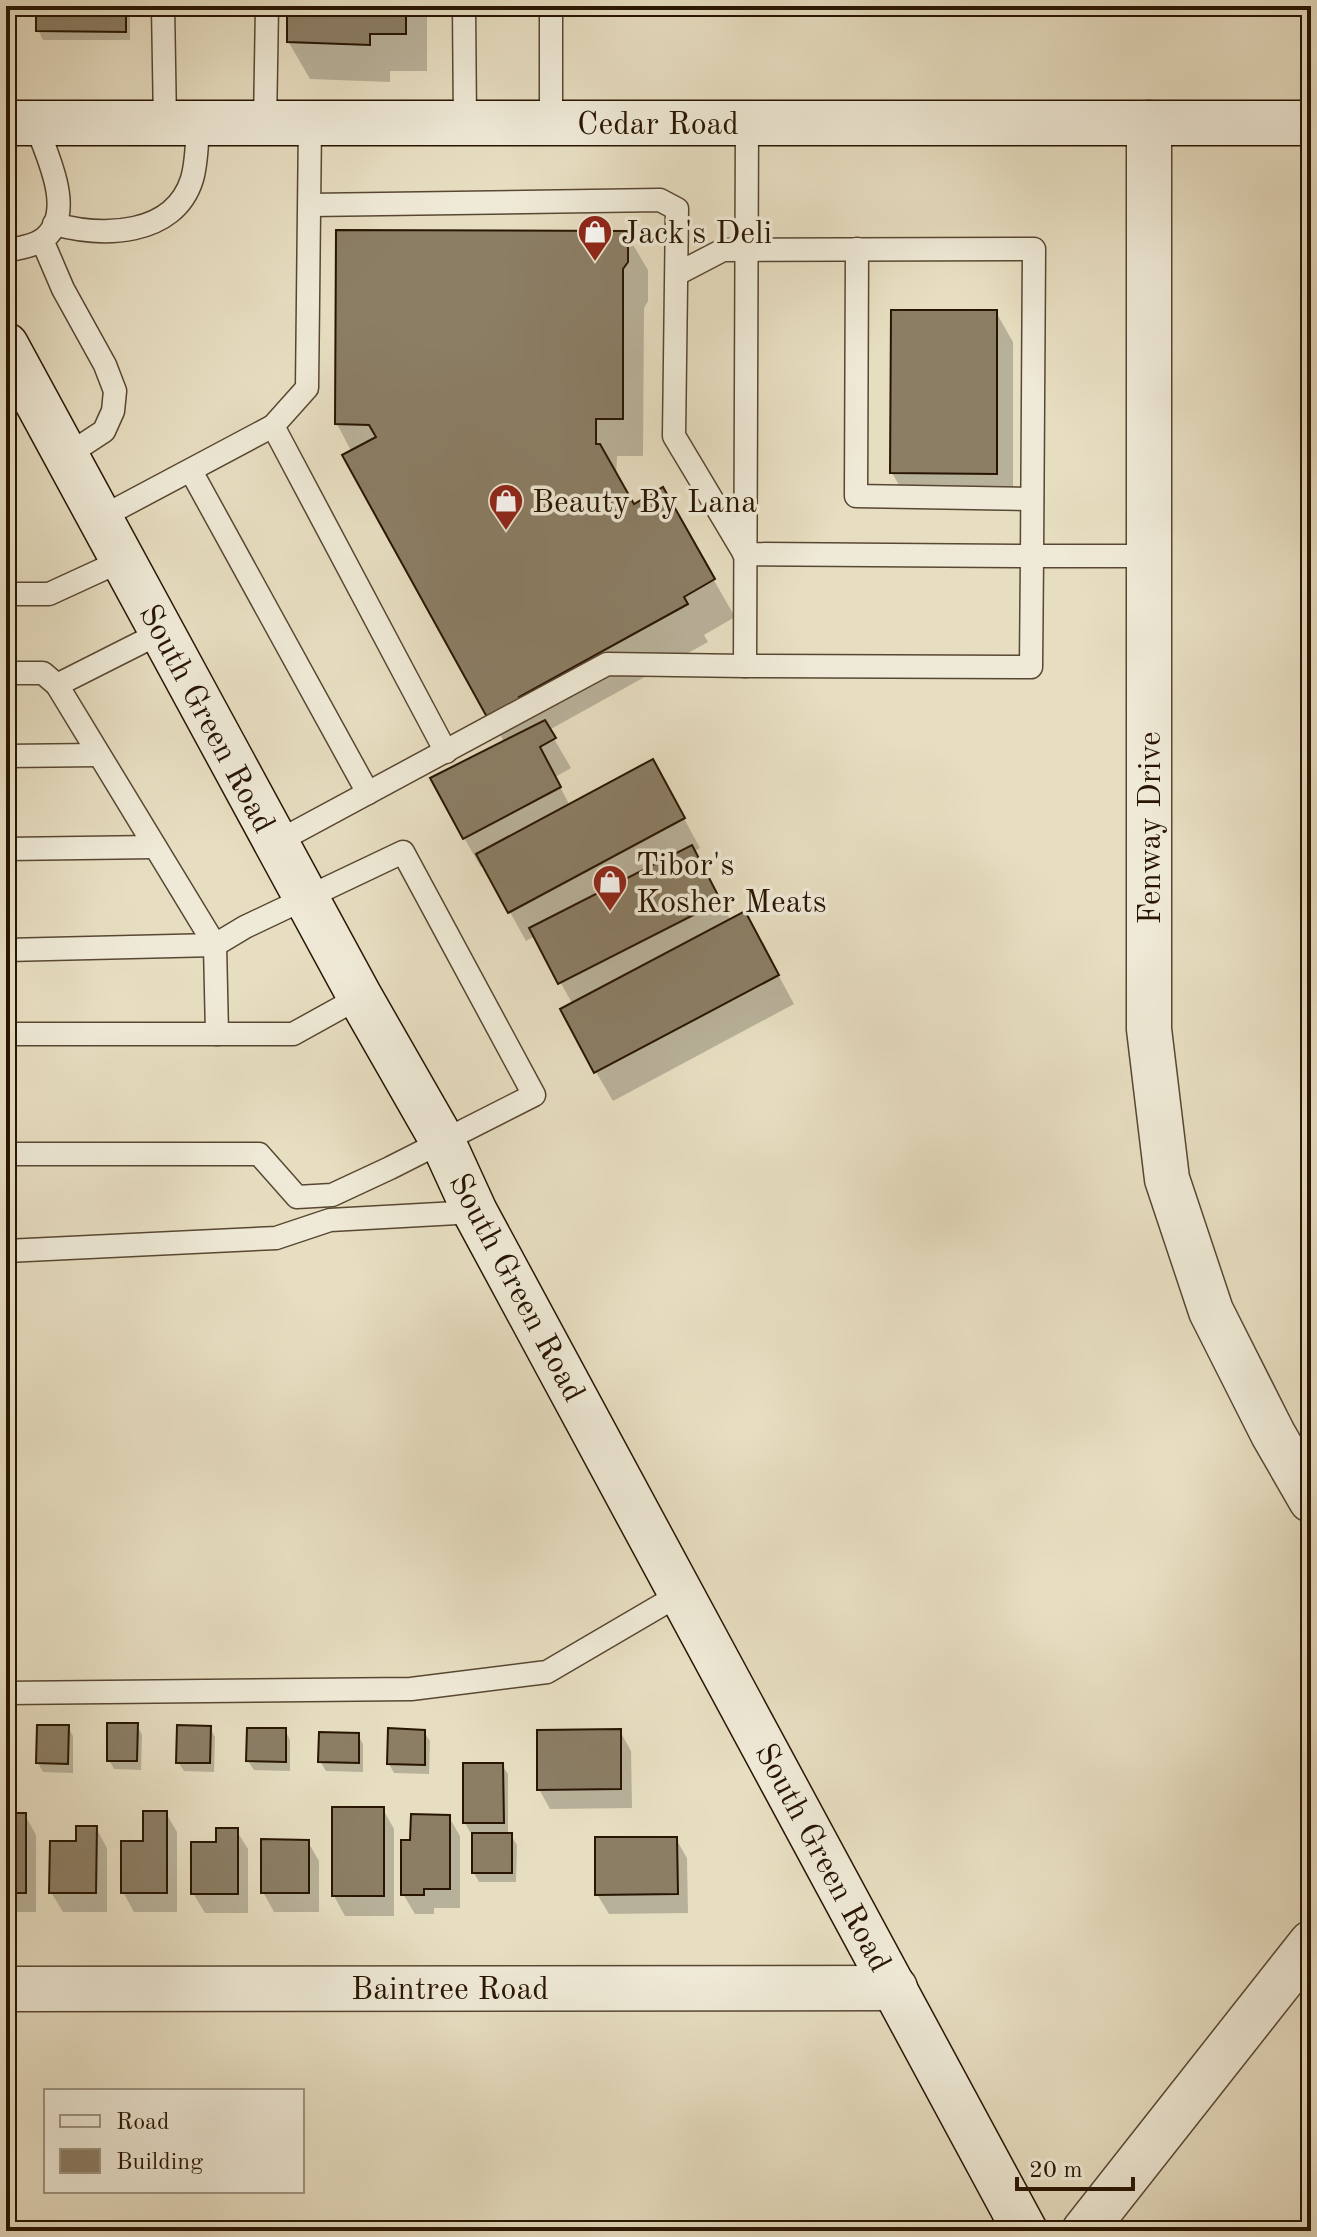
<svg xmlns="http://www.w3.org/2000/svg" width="1317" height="2237" font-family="'Old Standard TT',serif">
<rect width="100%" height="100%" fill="#e7dec1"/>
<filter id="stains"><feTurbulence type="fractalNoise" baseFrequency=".0025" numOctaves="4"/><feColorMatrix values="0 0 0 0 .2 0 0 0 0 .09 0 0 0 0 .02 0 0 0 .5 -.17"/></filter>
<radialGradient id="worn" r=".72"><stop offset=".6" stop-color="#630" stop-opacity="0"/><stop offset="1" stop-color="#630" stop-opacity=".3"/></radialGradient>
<g fill="#0003">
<polygon points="38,6 130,6 130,40 43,40 38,30"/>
<polygon points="288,6 427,6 427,71 390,71 390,82 310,79 288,41"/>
<polygon points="626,233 648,270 648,301 644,308 643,456 617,456 616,477 634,506 662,490 735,617 704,635 708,642 549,730 571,768 555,777 570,806 669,791 700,848 693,852 731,921 761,943 794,1004 613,1101 596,1072 573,1005 535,936 526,941 484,865 481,867 464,838 504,742 337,424"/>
<polygon points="996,312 1013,342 1013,503 909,502 892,473"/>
<polygon points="137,1725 142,1735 141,1770 114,1769 109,1760"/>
<polygon points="68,1727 73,1736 73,1773 43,1772 38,1763"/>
<polygon points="210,1728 215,1737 214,1772 184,1771 178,1762"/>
<polygon points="285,1730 290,1740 290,1771 254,1770 248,1761"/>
<polygon points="620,1731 631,1751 632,1808 550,1809 539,1789"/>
<polygon points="424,1732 430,1741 429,1774 394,1773 389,1764"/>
<polygon points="358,1735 363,1744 363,1772 326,1771 320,1761"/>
<polygon points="502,1765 508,1774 508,1835 511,1835 517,1845 516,1882 479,1882 474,1873 474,1832 470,1832 465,1823"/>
<polygon points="383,1809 394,1829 394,1916 345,1916 334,1896"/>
<polygon points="166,1813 177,1832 177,1912 134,1912 123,1892 145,1843"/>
<polygon points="6,1815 25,1815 36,1835 36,1912 6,1912"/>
<polygon points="449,1817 460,1836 460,1908 434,1908 434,1914 415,1914 403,1894 412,1842"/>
<polygon points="96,1828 107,1848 107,1912 63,1912 51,1892 77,1843"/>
<polygon points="236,1830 248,1849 248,1913 205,1913 193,1893 218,1844"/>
<polygon points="676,1839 687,1858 688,1913 609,1914 597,1894"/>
<polygon points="308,1842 319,1861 319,1912 274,1912 263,1892"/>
</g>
<g fill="#8b7e65" stroke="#281502" stroke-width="2">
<polygon points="36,6 126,6 126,32 36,31"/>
<polygon points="287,6 406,6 406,34 370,34 370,45 287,42"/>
<polygon points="336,230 628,231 628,262 623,269 623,419 596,419 596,444 600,444 634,504 663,487 715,579 684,597 688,604 519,697 522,701 488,719 342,455 376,437 369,425 335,424"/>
<polygon points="891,310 997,310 997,474 890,473"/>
<polygon points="545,720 556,738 540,747 561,787 463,839 430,778"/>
<polygon points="653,759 685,818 508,913 476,854"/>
<polygon points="692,845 721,901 558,984 529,928"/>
<polygon points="745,911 779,975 594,1073 560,1009"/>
<polygon points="107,1723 138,1723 137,1761 107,1761"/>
<polygon points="37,1725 69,1725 68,1764 36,1763"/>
<polygon points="177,1725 211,1726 210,1763 176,1763"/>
<polygon points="247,1728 286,1728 286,1762 246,1761"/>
<polygon points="388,1728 425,1730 425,1765 387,1764"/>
<polygon points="621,1729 621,1789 537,1790 537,1730"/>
<polygon points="319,1732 359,1733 359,1763 318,1762"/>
<polygon points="463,1763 503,1763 504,1823 463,1823"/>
<rect x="332" y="1807" width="52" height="89"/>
<polygon points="143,1811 167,1811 167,1893 121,1893 121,1841 143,1841"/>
<rect x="6" y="1813" width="20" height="80"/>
<polygon points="411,1814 450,1815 450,1889 424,1889 424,1895 401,1895 401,1840 410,1840"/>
<polygon points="76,1826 97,1826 96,1893 49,1893 50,1841 76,1841"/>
<polygon points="216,1828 238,1828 238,1894 191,1894 191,1842 216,1842"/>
<rect x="472" y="1833" width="40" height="40"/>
<polygon points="595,1837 677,1837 678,1894 595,1895"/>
<polygon points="261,1839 309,1840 309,1893 261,1893"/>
</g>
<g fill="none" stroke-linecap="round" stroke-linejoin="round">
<defs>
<g id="lane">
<polyline points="163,6 165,123"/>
<polyline points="464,6 465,123"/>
<polyline points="551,6 551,123"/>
<polyline points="265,124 267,6"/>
<polyline points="310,205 660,200 677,209 674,436 744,553"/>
<path d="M54,224c48,13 120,13 138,-45 5,-17 5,-38 6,-56"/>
<polyline points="42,240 63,289 105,365 115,391 113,411 104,431 66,456"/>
<polyline points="857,249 856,496 1032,499"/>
<path d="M6,251c11,-3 26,-4 36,-11 36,-25 4,-87 -7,-117"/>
<polyline points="677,274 723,250 1034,249 1032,556 1149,556"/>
<polyline points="273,426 446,752"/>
<polyline points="191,471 368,793"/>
<polyline points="100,518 273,426 307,388 310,123"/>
<polyline points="744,554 1032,556 1031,667 745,666 747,123"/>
<polyline points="6,594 49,594 123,560"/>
<polyline points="6,673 43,673 57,685 215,945 217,1034"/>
<polyline points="57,685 162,632"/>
<polyline points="6,756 99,755"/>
<polyline points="275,843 607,664 745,666"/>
<polyline points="6,849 155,847"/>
<polyline points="6,950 215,945 245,927 403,852 534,1095 390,1168 332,1195 297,1197 259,1154 6,1154"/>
<polyline points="6,1034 293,1034 360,997"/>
<polyline points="6,1251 276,1238 330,1220 475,1212"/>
<polyline points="6,1693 411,1689 547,1672 682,1593"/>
</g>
<g id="street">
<polyline points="1149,123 1149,1029 1167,1179 1211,1311 1273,1434 1311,1500"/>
<polyline points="6,1989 895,1988"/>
<polyline points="1084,2231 1311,1943"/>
</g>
<g id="secondary">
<polyline points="6,123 1311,123"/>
<polyline points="6,345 360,997 443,1142 475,1212 1025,2231"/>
</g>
</defs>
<use href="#lane" stroke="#584732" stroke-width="25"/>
<use href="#street" stroke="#584732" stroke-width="47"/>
<use href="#secondary" stroke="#281502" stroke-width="47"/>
<use href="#lane" stroke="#efead7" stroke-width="22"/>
<use href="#street" stroke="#efead7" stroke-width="44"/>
<use href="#secondary" stroke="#efead7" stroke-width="44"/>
</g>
<defs>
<symbol id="shop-pin" viewBox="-11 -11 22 30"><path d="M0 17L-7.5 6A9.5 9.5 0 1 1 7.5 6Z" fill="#8f2418" stroke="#efead7"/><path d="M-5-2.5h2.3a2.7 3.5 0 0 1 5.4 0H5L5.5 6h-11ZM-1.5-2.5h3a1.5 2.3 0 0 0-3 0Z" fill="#fff"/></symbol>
</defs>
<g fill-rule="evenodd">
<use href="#shop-pin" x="575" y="212" width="40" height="54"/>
<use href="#shop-pin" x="486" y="481" width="40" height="54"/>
<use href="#shop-pin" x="590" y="862" width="40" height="54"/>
</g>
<g text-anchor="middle" stroke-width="7" stroke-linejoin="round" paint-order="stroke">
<g font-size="32" fill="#281502" stroke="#efead7">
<text x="658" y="134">Cedar Road</text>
<text transform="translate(208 718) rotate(62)" y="11">South Green Road</text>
<text transform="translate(1149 828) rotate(-90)" y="11">Fenway Drive</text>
<text transform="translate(518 1287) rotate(62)" y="11">South Green Road</text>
<text transform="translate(824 1857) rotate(62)" y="11">South Green Road</text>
<text x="450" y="1999">Baintree Road</text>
</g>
<g font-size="32" fill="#281502" stroke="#efead7" text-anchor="start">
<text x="621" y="243">Jack's Deli</text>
<text x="532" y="512">Beauty By Lana</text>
<text x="636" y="875">Tibor's<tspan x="636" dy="37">Kosher Meats</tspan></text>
</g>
</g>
<rect width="1317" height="2237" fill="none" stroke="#e7dec1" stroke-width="32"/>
<rect x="8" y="8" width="1301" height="2221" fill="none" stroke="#281502" stroke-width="4"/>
<rect x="16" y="16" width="1285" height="2205" fill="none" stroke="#281502" stroke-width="2"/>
<rect x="44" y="2089" width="260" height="104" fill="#efead7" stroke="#9f9582" stroke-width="2"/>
<rect x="60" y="2115" width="40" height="12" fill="#efead7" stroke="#9f9582" stroke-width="2"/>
<text x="116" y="2129" font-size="24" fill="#281502">Road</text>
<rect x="60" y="2149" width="40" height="24" fill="#8b7e65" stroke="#9f9582" stroke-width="2"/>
<text x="116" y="2169" font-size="24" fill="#281502">Building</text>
<path d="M1017 2177v12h116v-12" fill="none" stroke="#281502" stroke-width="4"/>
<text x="1029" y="2177" font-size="24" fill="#281502" stroke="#efead7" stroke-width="6" paint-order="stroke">20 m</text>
<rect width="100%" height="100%" filter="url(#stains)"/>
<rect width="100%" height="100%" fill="url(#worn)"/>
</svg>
